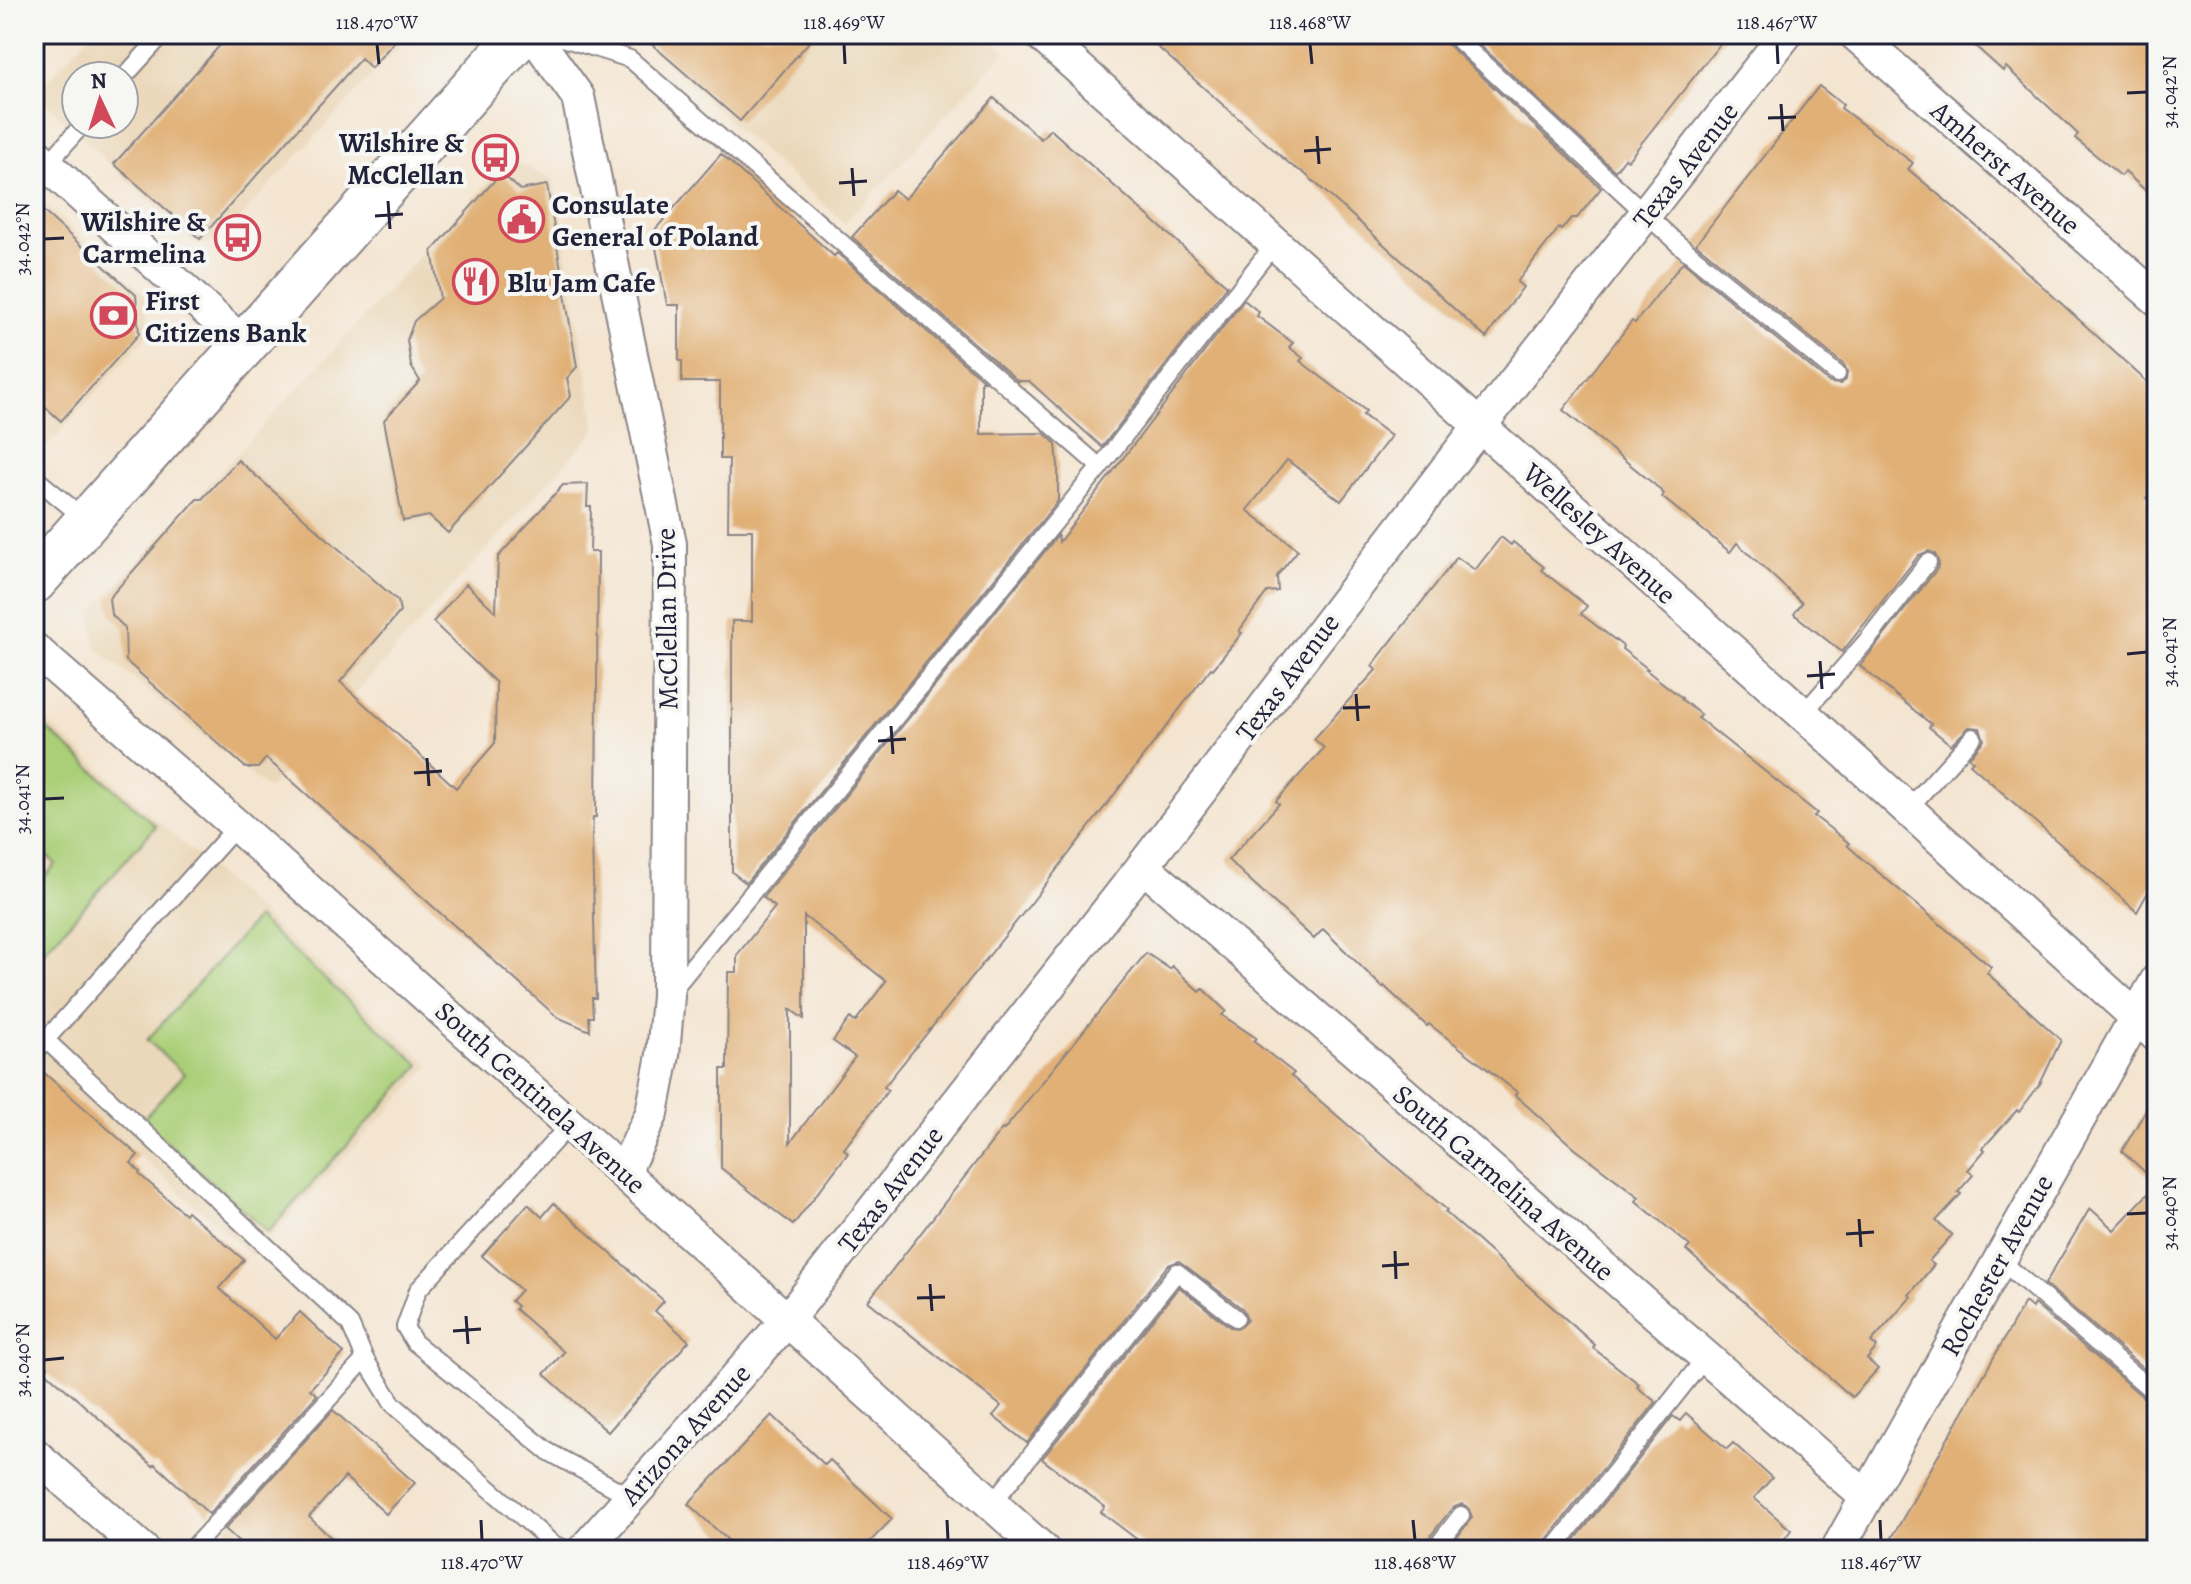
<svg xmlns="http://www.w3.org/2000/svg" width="2191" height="1584" font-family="Alegreya,serif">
<rect width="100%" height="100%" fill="#f6f6f2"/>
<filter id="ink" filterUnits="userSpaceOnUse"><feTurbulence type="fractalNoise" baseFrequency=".0125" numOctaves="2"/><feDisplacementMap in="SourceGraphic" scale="16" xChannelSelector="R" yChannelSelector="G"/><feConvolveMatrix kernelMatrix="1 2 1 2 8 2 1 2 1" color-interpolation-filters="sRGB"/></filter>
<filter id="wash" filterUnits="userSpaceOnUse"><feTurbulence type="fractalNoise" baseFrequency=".006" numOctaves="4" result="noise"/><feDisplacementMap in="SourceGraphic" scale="32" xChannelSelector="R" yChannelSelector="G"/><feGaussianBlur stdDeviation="1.8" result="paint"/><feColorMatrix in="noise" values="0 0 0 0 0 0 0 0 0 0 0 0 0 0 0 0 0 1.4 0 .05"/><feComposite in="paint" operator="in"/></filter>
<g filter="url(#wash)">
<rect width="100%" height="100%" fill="#f4e5d1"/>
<g fill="#ebd8ba" fill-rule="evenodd">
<path d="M91,34h319l-192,208 -24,2 -159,-151zM76,76h48v48h-48z"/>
<polygon points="635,34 985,34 1006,51 845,223 743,134"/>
<polygon points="510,159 554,180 596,430 268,789 96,648 91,612"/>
<polygon points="34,195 146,295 150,332 34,461"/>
<polygon points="34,710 431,1065 268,1240 251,1255 40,1067 34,1073"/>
</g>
<g fill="#abcf78" stroke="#66785a" stroke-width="2">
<polygon points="34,717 156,826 34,963 34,889 56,864 34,844"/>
<polygon points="257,918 420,1065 268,1232 142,1120 184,1074 147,1040"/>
</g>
<g id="blocks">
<g fill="#e1b076" fill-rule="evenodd">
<polygon points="230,34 401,34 371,68 361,58 200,239 114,164"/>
<polygon points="640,34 816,34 740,121"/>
<polygon points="1143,34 1441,34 1445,42 1601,188 1577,218 1571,218 1561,230 1559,228 1517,282 1523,287 1486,338 1355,218 1304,173 1292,166"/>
<polygon points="1468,34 1728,34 1628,160 1625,158 1615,171"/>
<polygon points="1962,34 2157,34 2157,201 2125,172 2121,176 2075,138 2078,134 2006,67 2003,71"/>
<polygon points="1819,86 1843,105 1841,108 1913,163 1908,169 1982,231 2157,391 2157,486 2146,498 2157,507 2157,876 2137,912 1970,764 1973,761 1969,758 1984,740 1980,728 1969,727 1951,745 1929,727 1931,724 1860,666 1937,569 1939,563 1935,554 1929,551 1919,555 1842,652 1794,614 1802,603 1737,543 1730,552 1662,497 1664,494 1655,485 1563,410 1632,321 1635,323 1683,262 1830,383 1840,384 1846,380 1847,371 1844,365 1696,244"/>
<polygon points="994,98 1041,139 1050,129 1227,286 1102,447 1029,381 1018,381 852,237 894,190 905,199"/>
<polygon points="721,154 834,256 837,253 984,381 981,381 981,434 1044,433 1056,444 1058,466 1058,501 746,883 732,872 732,621 752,621 752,530 728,530 729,459 720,459 720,382 682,382 682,361 679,361 679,305 667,305 653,232"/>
<polygon points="501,173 520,190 547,185 577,367 567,378 571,396 448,533 429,516 403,521 384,420 420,381 411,366 407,340 414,321 440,298 432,251"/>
<polygon points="34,203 136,295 139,334 61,421 34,397"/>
<path d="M1244,300l15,12 -2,4 36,27 -4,4 14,11 -3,3 66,50 -3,4 28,21 -50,65 -54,-41 -40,50 51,40 -21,26 1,15 -11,1 -28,39 3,2 -29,36 -2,-1 -179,234 -148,185 4,3 -44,59 4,4 -55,72 -72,-57v-99h6l1,-97h9v-17l38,-48 -12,-10 295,-362 1,7zM804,916l82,65 -31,41 -5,-4 -17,23 22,16 -65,86v-134l14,10z"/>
<polygon points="238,460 398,601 400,612 340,682 456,788 495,743 496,683 433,622 466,584 496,612 498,557 563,485 588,484 587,507 591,507 590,552 598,552 596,817 593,817 592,838 596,998 592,998 593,1017 589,1017 590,1031 557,1017 266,758 258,768 246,768 126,661 125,628 111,614 109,598 197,499 202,499"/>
<polygon points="1501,537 1511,545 1513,542 1544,567 1541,570 1587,606 1581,614 1623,646 1622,649 1648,669 1646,670 1682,698 1681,699 1701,715 1698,718 1817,813 1814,816 1849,843 1847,845 1859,856 1991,967 1987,973 2061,1040 2040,1084 2019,1112 2017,1110 1983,1148 1985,1150 1968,1170 1973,1175 1958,1192 1961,1194 1936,1221 1952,1235 1929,1261 1934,1265 1909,1295 1911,1297 1871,1342 1877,1347 1867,1359 1878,1369 1852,1397 1686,1250 1690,1246 1636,1201 1639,1197 1574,1148 1515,1095 1517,1092 1429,1024 1427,1026 1384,986 1383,988 1323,929 1314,939 1228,860 1279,804 1276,801 1324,748 1314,739 1376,670 1372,666 1457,557 1475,570"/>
<polygon points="1146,953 1170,969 1172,966 1200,992 1203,989 1226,1011 1222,1015 1256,1038 1253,1041 1294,1073 1291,1076 1447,1210 1445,1212 1595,1345 1593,1348 1639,1384 1637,1387 1656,1402 1544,1543 1542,1550 1448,1550 1472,1517 1468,1507 1462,1504 1452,1508 1425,1543 1423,1550 1151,1550 1101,1512 1105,1507 1042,1459 1179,1287 1230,1327 1239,1328 1247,1320 1243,1309 1179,1261 1168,1265 1027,1443 993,1416 1001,1406 868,1301 1002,1129 1004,1130"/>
<polygon points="34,1064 138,1155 131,1163 140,1172 139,1174 185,1214 187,1211 244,1260 219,1288 275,1339 300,1312 344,1353 310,1389 317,1395 209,1514 155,1464 153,1466 45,1371 48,1367 34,1355"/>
<polygon points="2157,1091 2157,1183 2122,1151"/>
<polygon points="2157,1184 2157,1380 2045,1284 2090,1208 2114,1230"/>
<polygon points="554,1203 664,1301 655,1311 689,1341 608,1432 544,1374 564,1352 515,1309 517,1306 511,1301 521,1290 482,1256 528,1204 542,1217"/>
<polygon points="2025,1302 2032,1308 2034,1304 2150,1403 2157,1406 2157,1550 1885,1550"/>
<polygon points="333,1410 415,1483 386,1514 345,1477 309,1517 344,1550 248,1550 225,1529"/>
<polygon points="1686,1413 1727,1449 1733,1443 1772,1478 1754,1498 1791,1530 1776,1550 1567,1550 1673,1416 1680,1421"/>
<polygon points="772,1415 825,1465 830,1460 892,1519 862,1550 739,1550 688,1504"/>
</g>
</g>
</g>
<g filter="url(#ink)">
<use href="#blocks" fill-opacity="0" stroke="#8b8486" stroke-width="2"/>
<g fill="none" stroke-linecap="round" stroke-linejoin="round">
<defs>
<g id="service">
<polyline points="550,34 630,59 1100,467"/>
<polyline points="1452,34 1677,243 1837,374"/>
<polyline points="124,77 163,34"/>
<polyline points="47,165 83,124"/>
<polyline points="34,477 85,519"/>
<polyline points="1803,714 1869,638 1928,562"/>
<polyline points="1908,809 1973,737"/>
<polyline points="671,992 1100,467 1275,243"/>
<polyline points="46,1040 350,1324 365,1359 393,1404 553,1544 568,1550"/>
<polyline points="34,1053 237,826"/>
<polyline points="571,1123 418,1290 405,1327 414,1342 549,1452 629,1496"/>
<polyline points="1999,1259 2157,1395"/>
<polyline points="992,1504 1177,1272 1236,1318"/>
<polyline points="191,1550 365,1359"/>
<polyline points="1434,1550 1461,1515"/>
<polyline points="1553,1550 1705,1358"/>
</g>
<g id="minor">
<polyline points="533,34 578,97 670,544 668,996 663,1055 652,1113 624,1172"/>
<polyline points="1040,34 1803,714 2157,1036"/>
<polyline points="1855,34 2157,299"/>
<polyline points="34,153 244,344"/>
<polyline points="34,649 237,826 1043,1550"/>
<polyline points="1143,866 1866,1497"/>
<polyline points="34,1454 143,1550"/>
<polyline points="584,1550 788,1319 1143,866 1454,459 1786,34"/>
<polyline points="1837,1550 2157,980"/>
</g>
<polyline id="primary" points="34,581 521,34"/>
</defs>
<use href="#service" stroke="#8b8486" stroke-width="20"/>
<use href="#minor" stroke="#8b8486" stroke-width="36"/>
<use href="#primary" stroke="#8b8486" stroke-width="48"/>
<use href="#service" stroke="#fff" stroke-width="16"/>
<use href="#minor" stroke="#fff" stroke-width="32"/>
<use href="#primary" stroke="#fff" stroke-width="44"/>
</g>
</g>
<path fill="none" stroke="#22223b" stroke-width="3" d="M377,44l2,20M844,44l1,20M1310,44l2,20M1777,44l1,20M2127,93l20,-1M1781,104l2,27M1768,118l28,-1M1317,136l2,28M1304,151l27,-2M852,168l2,28M839,183l28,-2M388,201l2,28M375,216l28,-2M44,239l20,-1M2127,654l20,-2M1820,661l2,28M1807,676l28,-2M1356,694l2,27M1343,708l27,-1M891,726l2,28M878,741l28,-2M427,758l2,28M414,773l28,-2M44,799l20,-1M2127,1214l20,-1M1859,1219l2,28M1846,1234l28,-2M1395,1251l1,28M1382,1266l27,-2M930,1284l2,27M917,1298l28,-1M466,1316l2,28M453,1331l28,-2M44,1360l20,-2M481,1520l1,20M947,1520l1,20M1413,1520l2,20M1880,1520l1,20"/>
<defs>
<symbol id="bus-ring" viewBox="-11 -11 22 22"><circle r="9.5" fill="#f6f6f2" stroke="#d1495b" stroke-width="1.5"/><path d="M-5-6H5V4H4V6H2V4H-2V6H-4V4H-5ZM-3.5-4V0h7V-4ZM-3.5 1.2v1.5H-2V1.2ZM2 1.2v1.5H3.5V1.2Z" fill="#d1495b"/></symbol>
<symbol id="civic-ring" viewBox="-11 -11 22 22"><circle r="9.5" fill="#f6f6f2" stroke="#d1495b" stroke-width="1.5"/><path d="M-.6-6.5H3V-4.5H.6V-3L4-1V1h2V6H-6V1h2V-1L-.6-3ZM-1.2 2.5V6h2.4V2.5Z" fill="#d1495b"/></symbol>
<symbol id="restaurant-ring" viewBox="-11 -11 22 22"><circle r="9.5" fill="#f6f6f2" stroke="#d1495b" stroke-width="1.5"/><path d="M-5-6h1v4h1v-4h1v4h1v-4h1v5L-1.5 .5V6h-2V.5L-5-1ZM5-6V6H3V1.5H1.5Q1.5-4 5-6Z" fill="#d1495b"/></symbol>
<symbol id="bank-ring" viewBox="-11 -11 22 22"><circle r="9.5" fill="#f6f6f2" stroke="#d1495b" stroke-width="1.5"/><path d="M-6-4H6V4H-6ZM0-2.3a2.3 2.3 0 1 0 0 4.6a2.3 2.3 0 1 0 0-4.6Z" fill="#d1495b"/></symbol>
</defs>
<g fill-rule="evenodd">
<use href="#bus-ring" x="470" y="132" width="51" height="51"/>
<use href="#civic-ring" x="496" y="194" width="51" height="51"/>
<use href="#bus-ring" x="212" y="212" width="51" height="51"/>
<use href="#restaurant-ring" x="450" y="256" width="51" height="51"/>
<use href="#bank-ring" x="88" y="290" width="51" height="51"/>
</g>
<g text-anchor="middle" stroke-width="8" stroke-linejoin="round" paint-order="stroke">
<g font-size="28" font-weight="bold" fill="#22223b" stroke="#f6f6f2" text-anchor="start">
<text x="464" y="152" text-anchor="end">Wilshire &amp;<tspan x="464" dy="32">McClellan</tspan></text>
<text x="552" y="214">Consulate<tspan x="552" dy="32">General of Poland</tspan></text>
<text x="206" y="231" text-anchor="end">Wilshire &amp;<tspan x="206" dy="32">Carmelina</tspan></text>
<text x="507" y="292">Blu Jam Cafe</text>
<text x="145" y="310">First<tspan x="145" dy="32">Citizens Bank</tspan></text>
</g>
<g font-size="28" fill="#22223b" stroke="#f6f6f2">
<text transform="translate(1685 165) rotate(-52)" y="10">Texas Avenue</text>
<text transform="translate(2006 167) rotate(41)" y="10">Amherst Avenue</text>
<text transform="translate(1600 533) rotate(42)" y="10">Wellesley Avenue</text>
<text transform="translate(666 619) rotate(-91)" y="10">McClellan Drive</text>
<text transform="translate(1287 677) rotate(-53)" y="10">Texas Avenue</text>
<text transform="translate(541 1097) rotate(42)" y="10">South Centinela Avenue</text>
<text transform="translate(1504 1182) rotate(41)" y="10">South Carmelina Avenue</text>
<text transform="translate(890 1189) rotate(-52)" y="10">Texas Avenue</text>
<text transform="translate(1996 1265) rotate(-61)" y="10">Rochester Avenue</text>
<text transform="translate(685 1434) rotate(-48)" y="10">Arizona Avenue</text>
</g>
</g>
<rect width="2191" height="1584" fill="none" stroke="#f6f6f2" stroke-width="88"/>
<g transform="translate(100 100) rotate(356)"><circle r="38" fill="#f6f6f2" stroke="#a1a1a9" stroke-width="2"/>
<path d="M0-6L14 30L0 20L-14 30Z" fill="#d1495b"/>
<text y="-12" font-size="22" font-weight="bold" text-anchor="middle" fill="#22223b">N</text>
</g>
<rect x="44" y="44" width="2103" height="1496" fill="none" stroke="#22223b" stroke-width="3"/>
<g font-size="20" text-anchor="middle" fill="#22223b">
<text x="377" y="29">118.470°W</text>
<text x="844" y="29">118.469°W</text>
<text x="1310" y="29">118.468°W</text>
<text x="1777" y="29">118.467°W</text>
<text transform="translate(2169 92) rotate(-90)" y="7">34.042°N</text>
<text transform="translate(22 239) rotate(-90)" y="7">34.042°N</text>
<text transform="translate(2169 652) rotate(-90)" y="7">34.041°N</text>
<text transform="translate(22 799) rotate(-90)" y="7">34.041°N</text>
<text transform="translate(2169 1213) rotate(-90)" y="7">34.040°N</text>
<text transform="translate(22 1360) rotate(-90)" y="7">34.040°N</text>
<text x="482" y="1569">118.470°W</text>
<text x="948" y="1569">118.469°W</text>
<text x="1415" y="1569">118.468°W</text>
<text x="1881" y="1569">118.467°W</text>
</g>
</svg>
